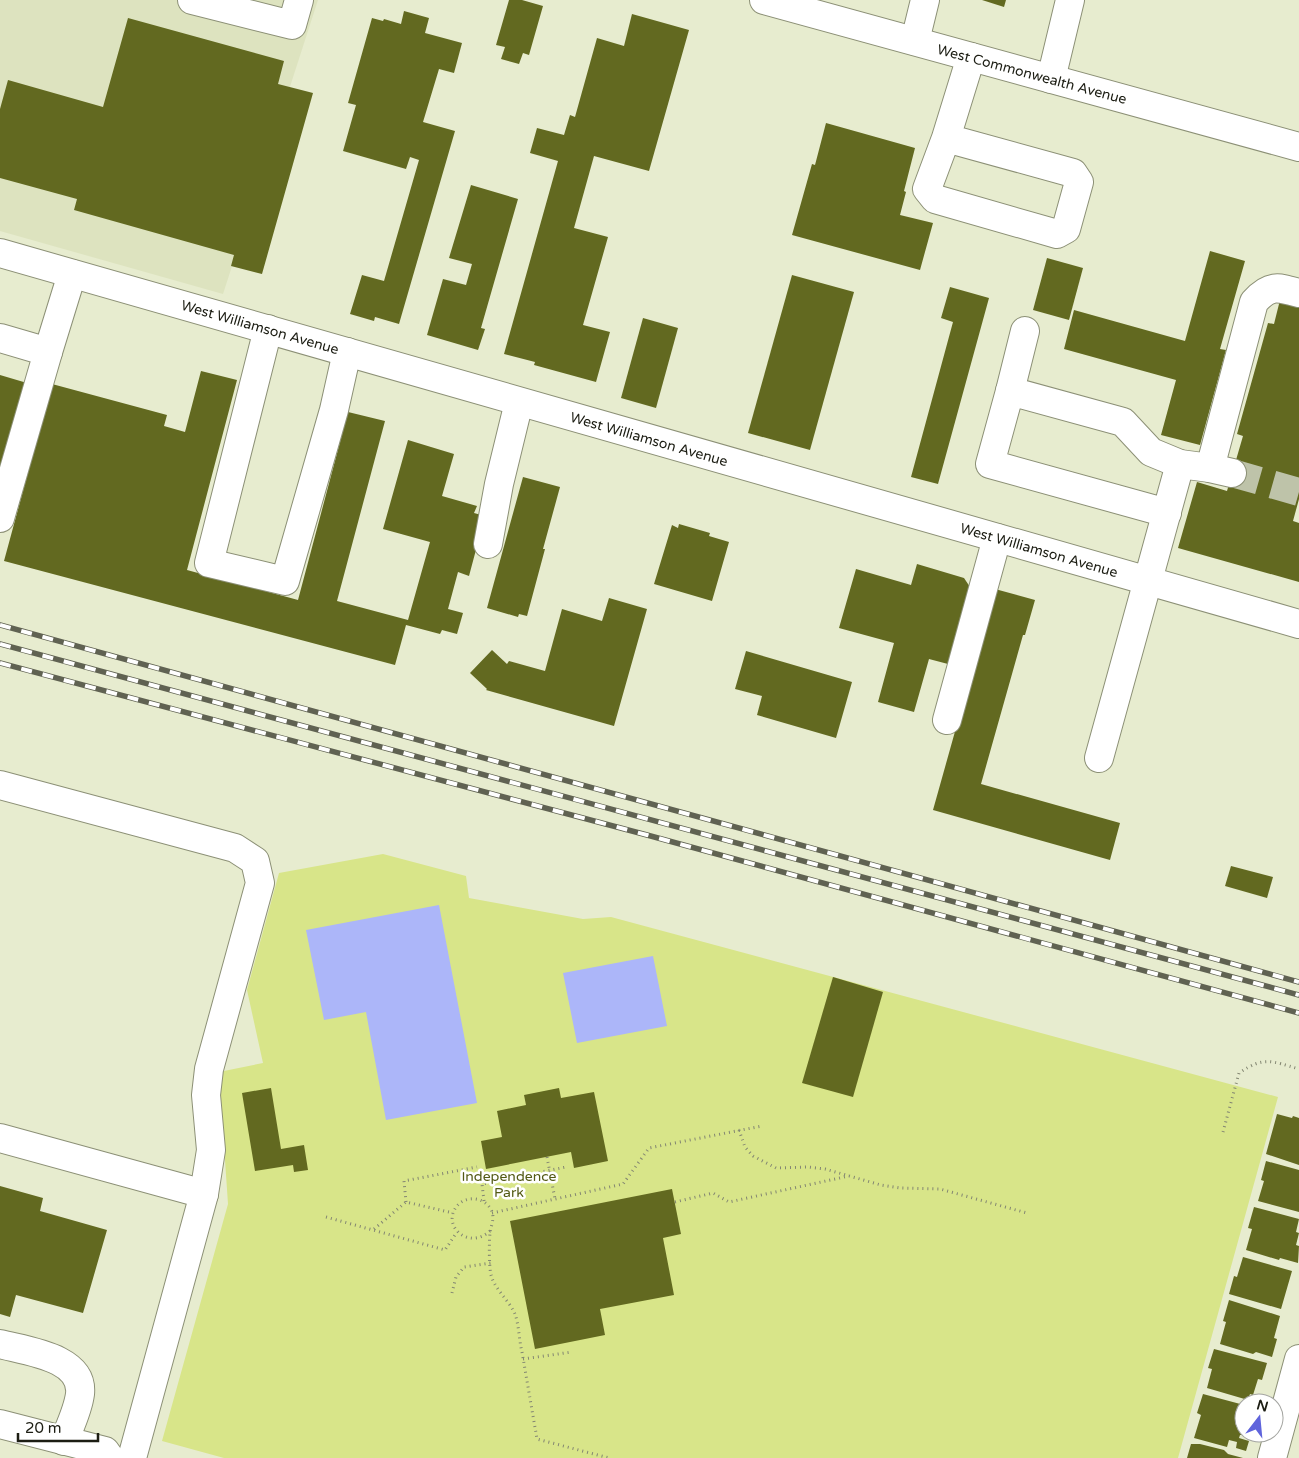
<svg xmlns="http://www.w3.org/2000/svg" width="1299" height="1458" font-family="'Varela Round',sans-serif">
<rect width="100%" height="100%" fill="#e7eccf"/>
<polygon fill="#dde3bf" points="0,0 318,0 223,294 0,231"/>
<polygon fill="#d8e589" points="383,854 466,876 469,898 583,919 611,917 1278,1097 1178,1458 224,1458 162,1441 228,1204 219,1072 263,1063 247,990 279,873"/>
<g fill="#acb6f9">
<polygon points="439,905 477,1103 386,1120 366,1012 324,1020 306,930"/>
<polygon points="653,956 667,1026 577,1043 563,973"/>
</g>
<g fill="#626920">
<polygon points="509,0 522,0 543,6 529,55 523,53 519,64 501,59 505,47 496,45"/>
<polygon points="982,0 1006,0 1004,7"/>
<polygon points="404,11 429,18 425,33 462,43 454,73 439,69 423,122 455,131 399,324 375,317 374,321 350,314 362,275 384,281 419,160 410,157 406,169 343,151 356,105 348,103 372,18 383,21 384,19 401,24"/>
<polygon points="632,14 689,30 649,171 594,156 574,228 608,237 583,325 610,332 596,382 534,365 535,362 504,354 558,161 530,153 537,128 564,135 570,115 575,117 597,38 624,46"/>
<polygon points="128,18 284,61 278,84 313,93 262,274 231,266 234,255 74,210 77,199 0,178 0,109 8,80 103,107"/>
<polygon points="826,123 915,148 904,191 906,192 900,215 933,223 920,270 792,235 812,164 815,165"/>
<polygon points="471,185 518,199 481,328 485,329 478,350 427,335 443,279 466,285 472,264 449,258"/>
<polygon points="1210,251 1245,261 1220,349 1226,350 1200,445 1161,435 1176,380 1064,349 1074,310 1185,341"/>
<polygon points="1047,258 1083,268 1069,320 1033,310"/>
<polygon points="792,275 854,292 810,450 748,433"/>
<polygon points="950,287 989,298 938,484 911,477 953,322 941,318"/>
<polygon points="1281,296 1299,301 1299,499 1293,521 1299,523 1299,582 1178,548 1197,482 1227,491 1243,436 1237,434 1268,323 1274,324"/>
<polygon points="643,318 678,328 656,408 621,398"/>
<polygon points="201,371 237,380 187,570 298,600 348,412 385,421 337,601 408,620 430,542 383,529 408,440 454,454 442,496 477,506 474,513 485,516 469,576 458,572 448,609 463,613 457,634 442,630 440,634 406,625 395,665 4,561 52,384 167,415 164,426 185,432"/>
<polygon points="0,375 27,383 0,469"/>
<polygon points="523,477 560,487 543,549 545,549 527,616 519,614 518,617 487,608"/>
<polygon points="679,524 710,533 709,536 729,542 712,601 654,584 672,525 678,528"/>
<polygon points="917,564 964,578 972,590 948,664 929,659 914,712 878,702 894,643 839,628 856,569 911,585"/>
<polygon points="995,589 1035,600 1025,635 1023,635 981,784 1120,823 1110,860 933,810"/>
<polygon points="609,598 647,609 614,726 486,690 487,689 470,673 492,650 507,664 509,661 545,671 562,609 602,621"/>
<polygon points="746,651 852,682 836,738 757,715 762,696 735,689"/>
<polygon points="1231,866 1273,877 1267,898 1225,886"/>
<polygon points="833,977 883,992 853,1097 802,1083"/>
<polygon points="271,1088 281,1149 304,1145 308,1170 294,1172 293,1165 255,1171 242,1093"/>
<polygon points="559,1088 561,1098 594,1092 608,1161 574,1168 571,1152 486,1169 481,1141 502,1137 497,1111 526,1105 524,1095"/>
<polygon points="1277,1114 1292,1118 1293,1116 1299,1118 1299,1165 1266,1154"/>
<polygon points="1266,1161 1299,1170 1299,1212 1258,1201 1264,1181 1261,1180"/>
<polygon points="0,1186 43,1198 40,1211 107,1230 83,1313 16,1295 10,1317 0,1314"/>
<polygon points="672,1189 681,1234 663,1238 674,1295 600,1309 605,1335 535,1349 510,1221"/>
<polygon points="1254,1207 1299,1219 1296,1232 1299,1233 1296,1245 1299,1246 1298,1263 1280,1258 1279,1260 1246,1250 1252,1229 1248,1228"/>
<polygon points="1243,1257 1292,1271 1281,1309 1229,1294 1234,1276 1237,1277"/>
<polygon points="1229,1300 1280,1316 1274,1338 1277,1339 1272,1357 1256,1352 1253,1354 1220,1344 1226,1322 1223,1321"/>
<polygon points="1214,1349 1267,1363 1262,1380 1258,1379 1253,1395 1250,1394 1248,1400 1207,1388 1212,1369 1208,1368"/>
<polygon points="1203,1394 1244,1405 1244,1430 1243,1435 1240,1435 1239,1438 1249,1441 1246,1451 1236,1448 1237,1442 1229,1440 1227,1447 1194,1438 1201,1415 1197,1413"/>
<polygon points="1191,1444 1200,1444 1224,1450 1228,1454 1243,1458 1187,1458"/>
</g>
<g fill="none" stroke-linecap="round" stroke-linejoin="round">
<polyline stroke="#bec3a9" stroke-width="28" stroke-dasharray="28 14" stroke-linecap="butt" points="1232,473 1299,492"/>
<defs>
<g id="minor">
<polyline points="192,0 292,25 299,0"/>
<polyline points="915,41 925,0"/>
<polyline points="1051,79 1070,0"/>
<polyline points="946,138 927,189 935,199 1057,234 1066,229 1079,182 1073,173 946,138 971,57"/>
<polyline points="0,253 1299,624"/>
<polyline points="268,329 209,563 285,581 334,410 347,352"/>
<polyline points="0,338 48,352 0,518"/>
<polyline points="48,352 72,274"/>
<polyline points="1010,391 1025,331"/>
<path d="M1210,468l44,-166c16,-18 24,-15 45,-9"/>
<polyline points="1167,513 990,464 1010,391 1123,422 1151,452 1180,464 1210,468 1232,473"/>
<polyline points="488,544 499,484 519,402"/>
<polyline points="947,720 997,538"/>
<polyline points="1099,758 1180,464"/>
<polyline points="0,785 235,848 255,861 260,883 209,1069 206,1095 211,1150 204,1194 132,1458"/>
<polyline points="0,1138 204,1194"/>
<path d="M0,1344c26,7 84,13 80,50 -2,16 -10,32 -16,47"/>
<polyline points="0,1424 105,1451 110,1458"/>
<polyline points="1272,1458 1299,1359"/>
</g>
<polyline id="major" points="764,0 1299,147"/>
</defs>
<use href="#minor" stroke="#8c9076" stroke-width="30"/>
<use href="#major" stroke="#8c9076" stroke-width="30"/>
<g stroke="#838672" stroke-width="3" stroke-dasharray="1 4" stroke-linecap="butt">
<polyline points="739,1130 745,1147 753,1156 776,1168 808,1167 825,1169 881,1185 900,1188 940,1189 1027,1213"/>
<path d="M1223,1132l16,-59c25,-17 32,-12 60,-4"/>
<polyline points="547,1157 555,1199"/>
<polyline points="484,1201 482,1184 566,1167"/>
<polyline points="406,1202 404,1181 477,1167"/>
<polyline points="675,1202 713,1193 729,1202 849,1176"/>
<polyline points="492,1213 623,1184 649,1148 762,1126"/>
<polyline points="326,1217 445,1250 457,1232"/>
<polyline points="374,1229 406,1202 453,1213"/>
<path d="M490,1231c-23,21 -52,-9 -30,-28 9,-7 24,-5 30,5 6,8 1,17 0,25 -1,9 -1,34 1,42 4,15 18,25 24,39 4,11 4,26 7,38 5,29 10,58 15,87l72,19"/>
<polyline points="452,1293 456,1277 464,1267 491,1263"/>
<polyline points="523,1359 572,1352"/>
</g>
<use href="#minor" stroke="#fff" stroke-width="28"/>
<use href="#major" stroke="#fff" stroke-width="28"/>
<defs>
<g id="rail">
<polyline points="0,625 1299,982"/>
<polyline points="0,644 1299,995"/>
<polyline points="0,663 647,835 1299,1013"/>
</g>
</defs>
<use href="#rail" stroke="#606252" stroke-width="5.5"/>
<use href="#rail" stroke="#fff" stroke-width="4" stroke-dasharray="11" stroke-linecap="butt"/>
</g>
<g text-anchor="middle" stroke-width="5" stroke-linejoin="round" paint-order="stroke">
<g font-size="14" fill="#1c1d13" stroke="#fff">
<text transform="translate(1032 74) rotate(15)" y="5">West Commonwealth Avenue</text>
<text transform="translate(260 327) rotate(16)" y="5">West Williamson Avenue</text>
<text transform="translate(649 439) rotate(16)" y="5">West Williamson Avenue</text>
<text transform="translate(1039 550) rotate(16)" y="5">West Williamson Avenue</text>
</g>
<g font-size="14" fill="#535a15" stroke="#fff">
<text x="509" y="1181">Independence<tspan x="509" dy="16">Park</tspan></text>
</g>
</g>
<g transform="translate(1259 1418) rotate(16)"><circle r="24" fill="#ffffff" stroke="#a4a5a1"/>
<path d="M0-4L9 19L0 12L-9 19Z" fill="#5f64dc"/>
<text y="-8" font-size="14" font-weight="bold" text-anchor="middle" fill="#1c1d13">N</text>
</g>
<path d="M18 1433v8h80v-8" fill="none" stroke="#1c1d13" stroke-width="2.5"/>
<text x="25" y="1433" font-size="15" fill="#1c1d13" stroke="#ffffff" stroke-width="4" paint-order="stroke">20 m</text>
</svg>
